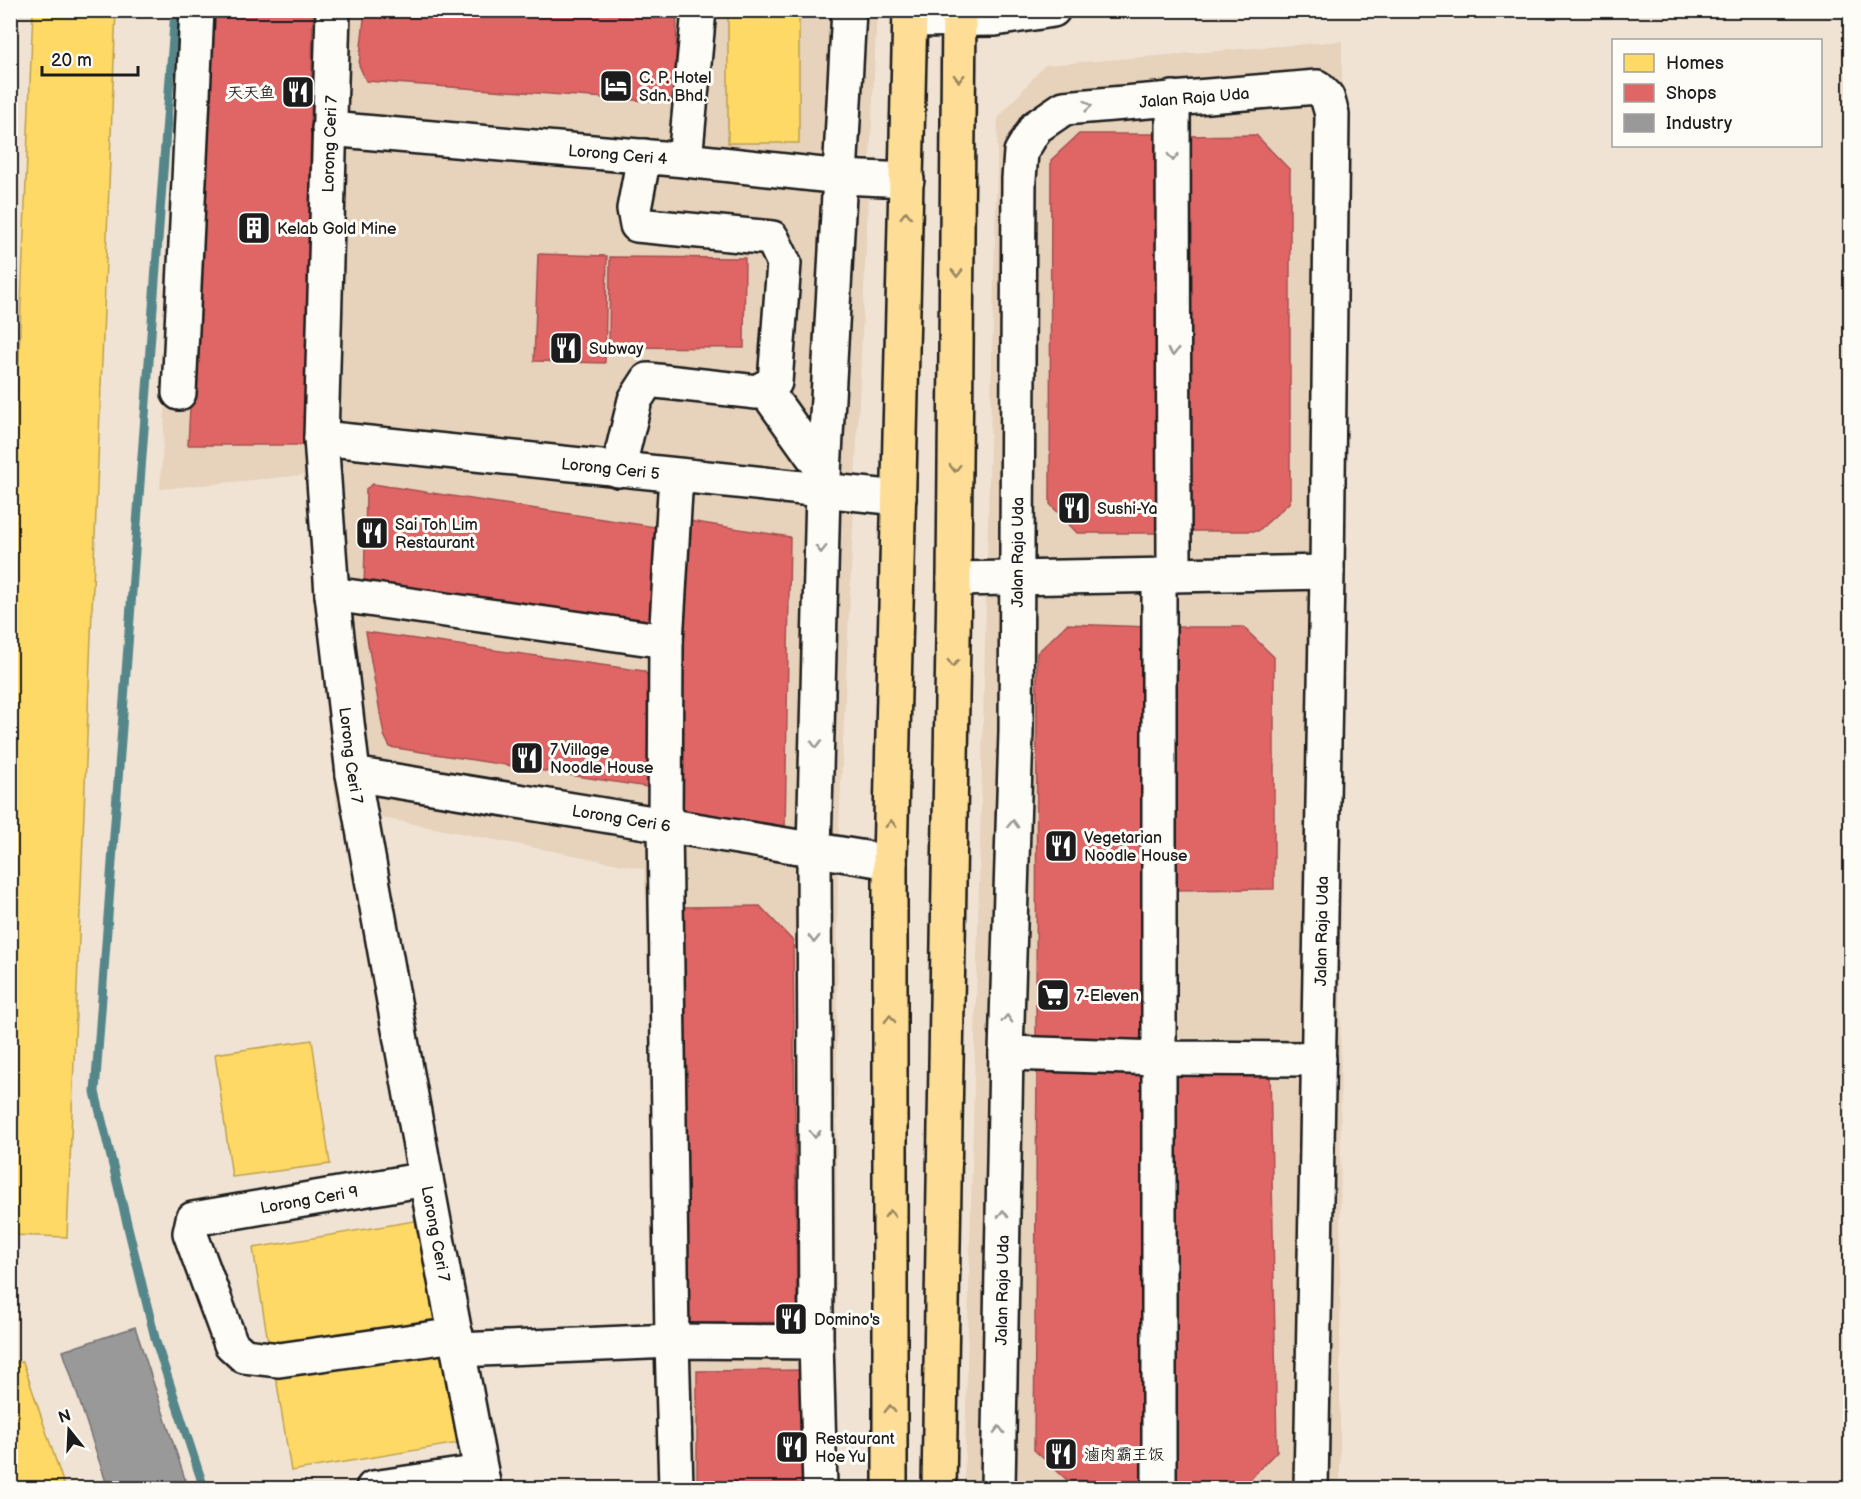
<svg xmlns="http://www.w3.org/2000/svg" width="1861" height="1499" font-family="'Balsamiq Sans','LXGW WenKai TC',sans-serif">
<rect width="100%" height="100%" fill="#f0e3d4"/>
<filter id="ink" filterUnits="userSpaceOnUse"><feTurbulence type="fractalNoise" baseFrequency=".0167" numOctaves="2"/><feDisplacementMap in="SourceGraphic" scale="12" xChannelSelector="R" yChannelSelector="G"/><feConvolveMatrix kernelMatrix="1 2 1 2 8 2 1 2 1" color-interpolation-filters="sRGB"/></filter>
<g filter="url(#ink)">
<g fill="#e7d2bb">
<polygon points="191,11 877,11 838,850 835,1488 675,1488 644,869 337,809 305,475 160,489"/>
<polygon points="1342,41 1340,1488 964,1488 998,118 1045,65"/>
</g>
<g fill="#ffd966" stroke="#bba050" stroke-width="1.5">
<polygon points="33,10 116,10 67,1237 10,1235 10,574"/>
<rect x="728" y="14" width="71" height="129"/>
<polygon points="312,1040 330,1164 232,1177 215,1054"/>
<polygon points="420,1220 437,1319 269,1348 253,1248"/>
<polygon points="442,1343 459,1443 291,1471 275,1371"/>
<polygon points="23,1362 65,1488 10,1488 10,1363"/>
</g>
<g fill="#e06666" stroke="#a55050" stroke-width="1.5">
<polygon points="211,10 313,10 305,445 188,445"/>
<polygon points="365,10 677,10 675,103 366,81 359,65"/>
<polygon points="1079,134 1163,134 1161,533 1077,533 1050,504 1051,160"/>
<polygon points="1256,135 1290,170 1290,502 1258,531 1185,531 1184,136"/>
<polygon points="538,254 607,256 605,363 534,361"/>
<polygon points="610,257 745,258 744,348 609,347"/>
<polygon points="373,484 655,527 661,534 659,620 647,631 364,594 366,489"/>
<polygon points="689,521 790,537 785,831 678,811"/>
<polygon points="1067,624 1149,627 1145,1033 1134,1044 1036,1041 1037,653"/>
<polygon points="1171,627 1243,627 1274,657 1274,889 1171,890"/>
<polygon points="366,632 644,671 657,688 653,788 390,747 384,735"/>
<polygon points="760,906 793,941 797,1322 687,1323 683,907"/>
<polygon points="1037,1066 1135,1069 1147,1083 1142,1482 1067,1480 1034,1450"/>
<polygon points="1270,1067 1277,1451 1245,1484 1170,1484 1171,1083 1183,1069"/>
<polygon points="803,1370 803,1488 697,1488 697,1371"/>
</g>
<polygon fill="#999" stroke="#747474" stroke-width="1.5" points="135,1327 188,1488 108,1488 63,1351"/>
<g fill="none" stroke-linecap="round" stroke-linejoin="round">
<polyline stroke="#55868a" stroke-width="9" points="175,10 95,1092 156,1342 204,1488"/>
<defs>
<g id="minor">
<path id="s1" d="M333,10l-12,428 11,156 21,180 73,405 58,309"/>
<polyline points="910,20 995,19 1053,10"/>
<polyline points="1173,98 1174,575"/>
<path id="s2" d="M329,129l356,31 156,17 66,3"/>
<polyline points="685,160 699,10"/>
<polyline points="764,388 824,472"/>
<polyline points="179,393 197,10"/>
<path id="s3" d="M321,438l578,60"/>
<polyline points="618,470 635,400 648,380 757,392 775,382 784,263 772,238 637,225 634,209 644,156"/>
<polyline points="676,476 666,641 665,826 672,1341 676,1488"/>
<polyline points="954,579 1327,572"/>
<polyline points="332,594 666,641"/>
<path id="s4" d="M353,774l537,88"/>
<polyline points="1006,1053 1159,1058 1319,1059"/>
<polyline points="426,1179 193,1219 190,1233 231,1344 244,1356 279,1360 456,1335"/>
<polyline points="458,1350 672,1341 816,1342"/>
<polyline points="373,1488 481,1472"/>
<polyline points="820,1488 816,1342 814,850 823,491 849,10"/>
<path id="s5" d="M998,1488l8,-435 10,-321 3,-553 2,-27 15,-25 28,-19 253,-21 10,10 5,17 -5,458 -16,916"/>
<polyline points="1159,1488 1159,575"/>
</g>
<g id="major">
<polyline points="890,1488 890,862 910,10"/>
<polyline points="939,1488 954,579 959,10"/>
</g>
</defs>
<use href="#minor" stroke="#1c1c1c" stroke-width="38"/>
<use href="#major" stroke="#1c1c1c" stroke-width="38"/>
<use href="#minor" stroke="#fdfcf7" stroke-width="33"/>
<use href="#major" stroke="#fedd96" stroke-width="33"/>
</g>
<defs><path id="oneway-chevron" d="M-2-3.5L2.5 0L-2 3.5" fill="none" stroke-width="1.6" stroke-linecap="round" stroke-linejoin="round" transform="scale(1.5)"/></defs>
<g stroke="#98865f">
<use href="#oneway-chevron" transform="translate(959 78) rotate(91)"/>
<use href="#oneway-chevron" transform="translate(906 215) rotate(-89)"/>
<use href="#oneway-chevron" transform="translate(957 273) rotate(91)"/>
<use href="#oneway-chevron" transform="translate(955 468) rotate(91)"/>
<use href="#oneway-chevron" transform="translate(953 663) rotate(91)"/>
<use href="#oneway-chevron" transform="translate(891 824) rotate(-89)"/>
<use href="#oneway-chevron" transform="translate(890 1019) rotate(-90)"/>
<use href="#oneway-chevron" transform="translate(890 1214) rotate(-90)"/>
<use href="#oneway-chevron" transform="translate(890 1409) rotate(-90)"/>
</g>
<g stroke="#989794">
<use href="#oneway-chevron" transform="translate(1088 106) rotate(-5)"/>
<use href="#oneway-chevron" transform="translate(1173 157) rotate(90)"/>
<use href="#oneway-chevron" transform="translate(1173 352) rotate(90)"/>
<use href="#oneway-chevron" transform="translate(821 549) rotate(91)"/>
<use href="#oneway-chevron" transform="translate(816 744) rotate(91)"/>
<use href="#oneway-chevron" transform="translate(1013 824) rotate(-88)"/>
<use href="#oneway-chevron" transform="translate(814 939) rotate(90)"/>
<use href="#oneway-chevron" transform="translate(1007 1019) rotate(-88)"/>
<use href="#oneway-chevron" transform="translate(815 1134) rotate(90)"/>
<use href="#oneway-chevron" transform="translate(1003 1214) rotate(-89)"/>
<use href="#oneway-chevron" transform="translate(999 1430) rotate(-89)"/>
</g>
</g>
<defs>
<symbol id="hotel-square" viewBox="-11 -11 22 22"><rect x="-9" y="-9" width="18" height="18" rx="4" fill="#1c1c1c" stroke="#fdfcf7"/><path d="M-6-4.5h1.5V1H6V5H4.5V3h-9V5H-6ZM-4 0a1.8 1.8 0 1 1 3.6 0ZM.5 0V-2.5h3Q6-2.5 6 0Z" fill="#fff"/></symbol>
<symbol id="restaurant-square" viewBox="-11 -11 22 22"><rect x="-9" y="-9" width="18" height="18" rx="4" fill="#1c1c1c" stroke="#fdfcf7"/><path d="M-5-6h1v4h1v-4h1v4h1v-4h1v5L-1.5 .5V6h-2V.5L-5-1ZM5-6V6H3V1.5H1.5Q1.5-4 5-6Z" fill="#fff"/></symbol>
<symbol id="building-square" viewBox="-11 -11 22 22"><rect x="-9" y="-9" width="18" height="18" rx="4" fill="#1c1c1c" stroke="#fdfcf7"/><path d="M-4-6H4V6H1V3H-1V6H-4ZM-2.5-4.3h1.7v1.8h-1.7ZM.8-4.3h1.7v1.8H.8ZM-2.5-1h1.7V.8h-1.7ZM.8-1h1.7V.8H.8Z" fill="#fff"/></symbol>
<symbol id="supermarket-square" viewBox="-11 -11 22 22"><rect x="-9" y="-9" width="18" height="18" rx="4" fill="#1c1c1c" stroke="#fdfcf7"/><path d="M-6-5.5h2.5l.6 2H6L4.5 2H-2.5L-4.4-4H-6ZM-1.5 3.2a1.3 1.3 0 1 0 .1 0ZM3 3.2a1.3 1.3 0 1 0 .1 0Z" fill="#fff"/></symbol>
</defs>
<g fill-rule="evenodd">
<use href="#hotel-square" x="597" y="67" width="38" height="38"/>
<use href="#restaurant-square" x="279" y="73" width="38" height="38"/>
<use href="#building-square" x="235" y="209" width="38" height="38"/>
<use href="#restaurant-square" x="547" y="329" width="38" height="38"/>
<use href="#restaurant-square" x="1055" y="489" width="38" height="38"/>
<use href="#restaurant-square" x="353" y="514" width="38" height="38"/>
<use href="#restaurant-square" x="508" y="739" width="38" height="38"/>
<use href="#restaurant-square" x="1042" y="827" width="38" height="38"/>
<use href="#supermarket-square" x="1034" y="976" width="38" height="38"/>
<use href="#restaurant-square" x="772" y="1300" width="38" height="38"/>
<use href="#restaurant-square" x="773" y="1428" width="38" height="38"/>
<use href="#restaurant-square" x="1042" y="1435" width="38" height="38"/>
</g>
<g text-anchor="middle" stroke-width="6" stroke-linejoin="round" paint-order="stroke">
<g font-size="16" fill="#1c1c1c" stroke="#fdfcf7" text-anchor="start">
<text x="639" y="83">C. P. Hotel<tspan x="639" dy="18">Sdn. Bhd.</tspan></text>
<text x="275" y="98" text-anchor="end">天天鱼</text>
<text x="277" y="234">Kelab Gold Mine</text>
<text x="589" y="354">Subway</text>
<text x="1097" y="514">Sushi-Ya</text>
<text x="395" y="530">Sai Toh Lim<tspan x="395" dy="18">Restaurant</tspan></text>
<text x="550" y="755">7 Village<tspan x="550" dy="18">Noodle House</tspan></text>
<text x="1084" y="843">Vegetarian<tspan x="1084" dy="18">Noodle House</tspan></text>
<text x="1076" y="1001">7-Eleven</text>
<text x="814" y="1325">Domino's</text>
<text x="815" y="1444">Restaurant<tspan x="815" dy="18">Hoe Yu</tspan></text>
<text x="1084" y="1460">滷肉霸王饭</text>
</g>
<g font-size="16" fill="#1c1c1c" stroke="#fdfcf7">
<text dy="6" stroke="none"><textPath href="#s5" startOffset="1530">Jalan Raja Uda</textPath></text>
<text transform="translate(329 144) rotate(-88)" y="6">Lorong Ceri 7</text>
<text dy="6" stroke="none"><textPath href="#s2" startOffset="290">Lorong Ceri 4</textPath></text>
<text dy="6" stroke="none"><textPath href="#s3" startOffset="291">Lorong Ceri 5</textPath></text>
<text dy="6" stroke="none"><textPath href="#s5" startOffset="936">Jalan Raja Uda</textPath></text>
<text dy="6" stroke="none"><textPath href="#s1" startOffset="747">Lorong Ceri 7</textPath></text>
<text dy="6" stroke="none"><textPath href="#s4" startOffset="272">Lorong Ceri 6</textPath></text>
<text transform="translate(1321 931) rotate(-89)" y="6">Jalan Raja Uda</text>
<text transform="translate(309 1199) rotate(-10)" y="6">Lorong Ceri 9</text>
<text dy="6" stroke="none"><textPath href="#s1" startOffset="1233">Lorong Ceri 7</textPath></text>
<text dy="6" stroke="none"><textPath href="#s5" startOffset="198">Jalan Raja Uda</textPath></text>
</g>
</g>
<rect width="1861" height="1499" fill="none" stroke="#fdfcf7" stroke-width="36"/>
<rect x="18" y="18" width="1825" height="1463" fill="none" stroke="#1c1c1c" stroke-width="2" filter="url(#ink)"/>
<rect x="1612" y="39" width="210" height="108" fill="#fdfcf7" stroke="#a3a29f" stroke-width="1.5"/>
<rect x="1624" y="54" width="30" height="18" fill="#ffd966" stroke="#a3a29f" stroke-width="1.5"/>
<text x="1666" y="69" font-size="18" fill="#1c1c1c">Homes</text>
<rect x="1624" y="84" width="30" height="18" fill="#e06666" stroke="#a3a29f" stroke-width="1.5"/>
<text x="1666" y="99" font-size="18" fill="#1c1c1c">Shops</text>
<rect x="1624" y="114" width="30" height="18" fill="#999999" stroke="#a3a29f" stroke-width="1.5"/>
<text x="1666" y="129" font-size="18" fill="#1c1c1c">Industry</text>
<g transform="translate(69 1430) rotate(342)" stroke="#fdfcf7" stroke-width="4.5" paint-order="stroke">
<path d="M0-4.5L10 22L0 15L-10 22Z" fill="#1c1c1c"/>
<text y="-9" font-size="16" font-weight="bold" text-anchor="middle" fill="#1c1c1c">N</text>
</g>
<path d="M42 66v9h96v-9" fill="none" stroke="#1c1c1c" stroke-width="3"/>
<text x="51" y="66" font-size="18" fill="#1c1c1c" stroke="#fdfcf7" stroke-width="4.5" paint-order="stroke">20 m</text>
</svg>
